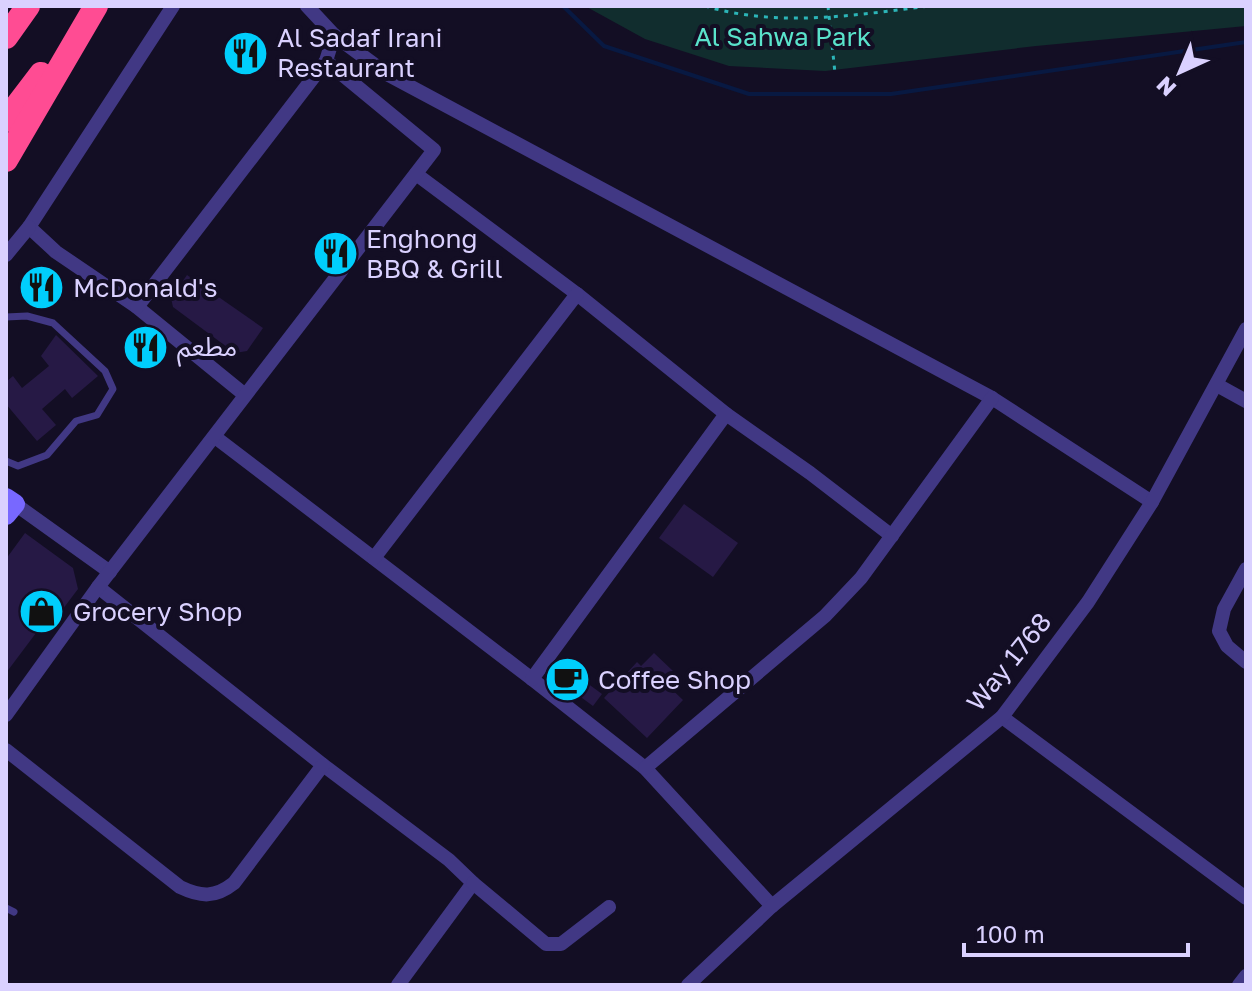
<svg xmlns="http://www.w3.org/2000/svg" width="1252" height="991" font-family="'Golos Text','Noto Sans Arabic',sans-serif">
<rect width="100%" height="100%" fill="#130e24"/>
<polygon fill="#112d2e" points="585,6 1246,6 1246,26 1036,46 825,71 729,66 645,39"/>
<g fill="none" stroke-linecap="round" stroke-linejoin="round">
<polyline stroke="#081942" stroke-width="4" points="563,6 604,46 749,94 891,94 1246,42"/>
</g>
<g fill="#261945">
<polygon points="187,275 263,328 247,351 235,353 173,307 171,298"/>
<polygon points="56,335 98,376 72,398 65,389 42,409 56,425 37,441 6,404 6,382 13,376 22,388 49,366 41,356"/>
<polygon points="684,504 738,543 713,577 659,538"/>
<polygon points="25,533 73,568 78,589 47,630 42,625 6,673 6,559"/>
<polygon points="654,653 673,671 663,681 683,700 647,738 604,698 637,662 641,666"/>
<polygon points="568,669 602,694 593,706 559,681"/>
</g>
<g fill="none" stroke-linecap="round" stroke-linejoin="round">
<g stroke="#2cb5b8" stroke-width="3" stroke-dasharray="4 6" stroke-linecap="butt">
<path d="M705,6c74,22 150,9 225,0"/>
<polyline points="828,6 835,73"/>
</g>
<g stroke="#413884" stroke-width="7">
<polyline points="6,317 27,316 53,323 105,371 113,389 97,415 76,421 47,455 18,466 6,461"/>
<polyline points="6,908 14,912"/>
</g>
<g stroke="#413884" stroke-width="14">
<polyline points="173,6 29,227 56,252 137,307 245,395"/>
<polyline points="307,6 334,35 387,74 992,398 1152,502"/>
<polyline points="416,174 577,294 726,414 810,473 892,536"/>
<polyline points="6,255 29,227"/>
<polyline points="137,307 326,61 334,35"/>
<polyline points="1217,385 1246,401"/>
<polyline points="215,437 532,679 645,768 772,906"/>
<polyline points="15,504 110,572"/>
<polyline points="374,558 577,294"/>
<polyline points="1246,569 1224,609 1219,631 1227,646 1246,662"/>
<polyline points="98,587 323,765 449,860 473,883 398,985"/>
<polyline points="532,679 726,414"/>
<polyline points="6,715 98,587 434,150 326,61"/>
<polyline points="1002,717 1246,898"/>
<path d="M6,750l174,137c21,10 35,11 54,-4l89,-118"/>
<polyline points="645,768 825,616 861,578 992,398"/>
<polyline points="473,883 546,944 561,944 609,907"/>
<polyline points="688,985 772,906 1002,717 1088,602 1152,502 1246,329"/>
<polyline points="1239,985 1246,976"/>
</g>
<polyline stroke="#7868ff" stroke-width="20" points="6,498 15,504 6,515"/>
<g stroke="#ff4c93" stroke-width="24">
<polyline points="6,37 28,6"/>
<polyline points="6,120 41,74"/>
<polyline points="6,160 96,6"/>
</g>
</g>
<defs>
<symbol id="restaurant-disc" viewBox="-11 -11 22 22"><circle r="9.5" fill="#00cefc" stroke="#130e24"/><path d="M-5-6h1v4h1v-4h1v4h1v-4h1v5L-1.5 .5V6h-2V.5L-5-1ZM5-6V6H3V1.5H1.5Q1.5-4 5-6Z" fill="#111"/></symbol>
<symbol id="shop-disc" viewBox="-11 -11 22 22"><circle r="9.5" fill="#00cefc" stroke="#130e24"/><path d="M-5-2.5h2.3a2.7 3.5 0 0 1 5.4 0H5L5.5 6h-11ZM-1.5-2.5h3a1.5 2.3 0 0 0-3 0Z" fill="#111"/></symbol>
<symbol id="cafe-disc" viewBox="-11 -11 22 22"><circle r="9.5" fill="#00cefc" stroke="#130e24"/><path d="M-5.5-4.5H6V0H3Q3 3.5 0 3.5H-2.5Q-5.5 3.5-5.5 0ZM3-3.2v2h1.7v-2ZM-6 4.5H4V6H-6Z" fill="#111"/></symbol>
</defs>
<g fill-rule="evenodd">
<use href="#restaurant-disc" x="220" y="28" width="51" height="51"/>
<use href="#restaurant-disc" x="310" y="228" width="51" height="51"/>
<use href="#restaurant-disc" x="16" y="262" width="51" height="51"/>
<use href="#restaurant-disc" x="120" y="322" width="51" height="51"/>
<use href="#shop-disc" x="16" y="586" width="51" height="51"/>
<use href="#cafe-disc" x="542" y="654" width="51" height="51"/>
</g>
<g text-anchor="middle" stroke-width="8" stroke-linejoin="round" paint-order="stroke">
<g font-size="26" fill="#5ae2cb" stroke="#130e24">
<text x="783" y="46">Al Sahwa Park</text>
</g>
<g font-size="26" fill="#dad1ff" stroke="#130e24" text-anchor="start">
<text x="277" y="47">Al Sadaf Irani<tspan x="277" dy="30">Restaurant</tspan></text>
<text x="366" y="248">Enghong<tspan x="366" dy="30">BBQ &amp; Grill</tspan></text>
<text x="73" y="297">McDonald's</text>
<text x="177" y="356">مطعم</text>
<text x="73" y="621">Grocery Shop</text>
<text x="598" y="689">Coffee Shop</text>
</g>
<g font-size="26" fill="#dad1ff" stroke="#130e24">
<text transform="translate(1009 662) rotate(-51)" y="9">Way 1768</text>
</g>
</g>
<rect width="1252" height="991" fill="none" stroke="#dad1ff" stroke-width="16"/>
<g transform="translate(1180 72) rotate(224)" stroke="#130e24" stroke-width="6" paint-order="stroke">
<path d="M0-6L14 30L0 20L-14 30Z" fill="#dad1ff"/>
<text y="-12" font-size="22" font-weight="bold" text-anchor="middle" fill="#dad1ff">N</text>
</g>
<path d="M964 943v12h224v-12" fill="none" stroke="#dad1ff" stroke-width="4"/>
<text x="976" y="943" font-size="24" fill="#dad1ff" stroke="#130e24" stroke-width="6" paint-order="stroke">100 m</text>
</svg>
